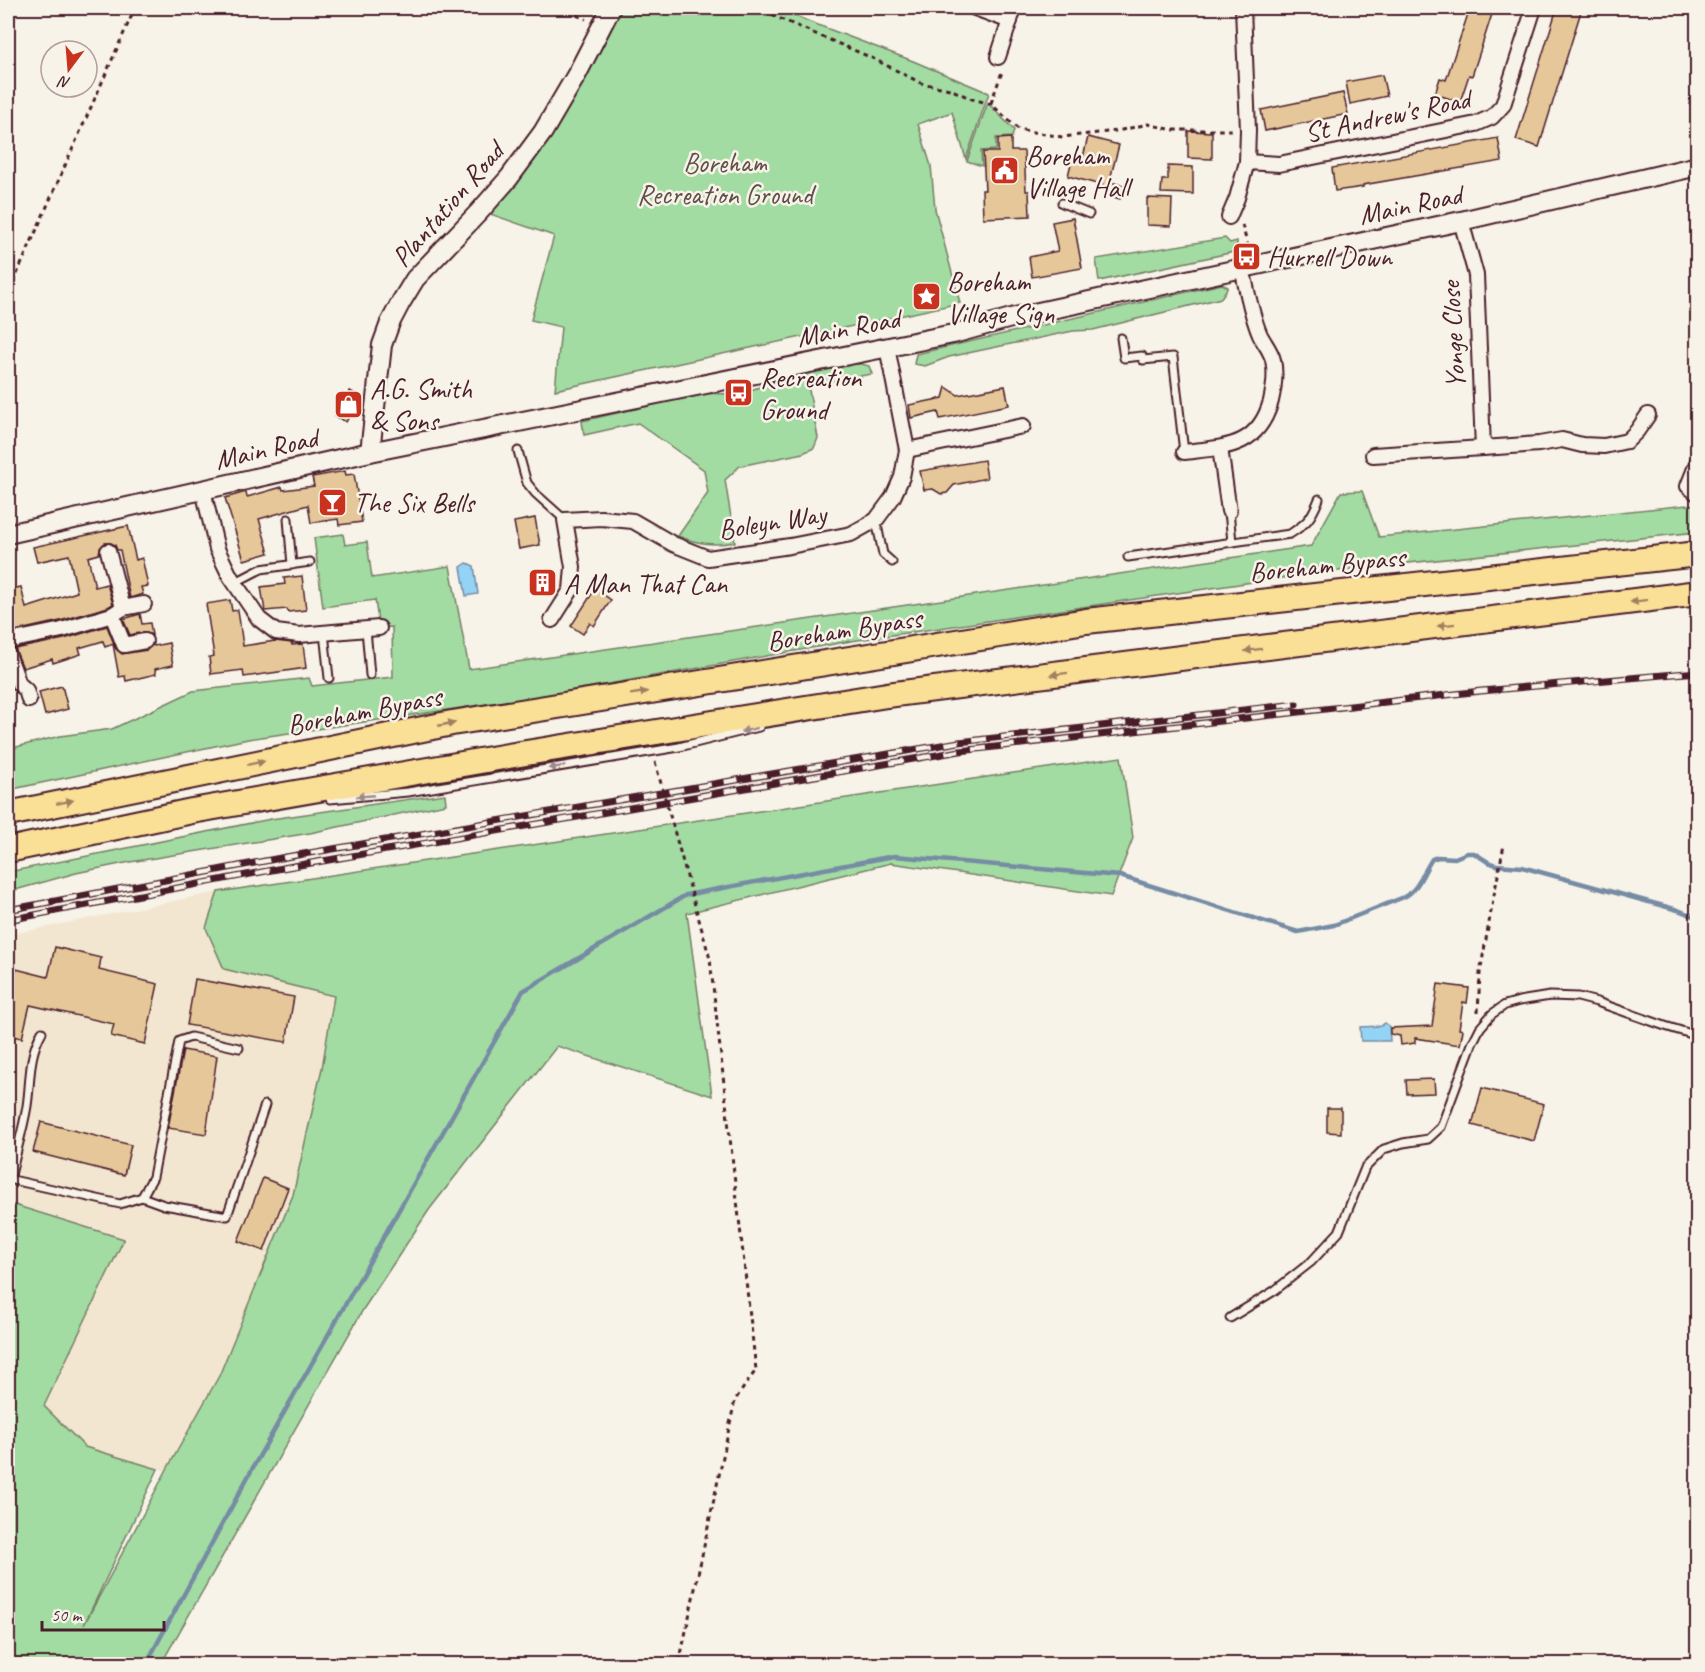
<svg xmlns="http://www.w3.org/2000/svg" width="1705" height="1672" font-family="Caveat,sans-serif">
<rect width="100%" height="100%" fill="#f7f3e8"/>
<filter id="ink" filterUnits="userSpaceOnUse"><feTurbulence type="fractalNoise" baseFrequency=".0167" numOctaves="2"/><feDisplacementMap in="SourceGraphic" scale="12" xChannelSelector="R" yChannelSelector="G"/><feConvolveMatrix kernelMatrix="1 2 1 2 8 2 1 2 1" color-interpolation-filters="sRGB"/></filter>
<g filter="url(#ink)">
<polygon fill="#f2e6d0" points="218,892 206,928 224,969 334,996 322,1068 293,1195 219,1376 166,1471 85,1447 44,1407 124,1239 8,1203 8,935"/>
<g fill="#a2dca2" stroke="#767e66" stroke-width="1.5">
<polygon points="620,8 776,8 810,22 913,61 989,93 966,159 952,112 918,124 931,166 935,209 960,303 555,390 561,327 531,320 554,236 490,214 564,115 597,55"/>
<polygon points="987,105 990,105 1014,130 1012,137 996,138 996,150 981,151 982,166 967,161"/>
<polygon points="1225,238 1230,243 1237,241 1237,249 1234,252 1099,281 1096,259"/>
<polygon points="1222,284 1228,287 1221,298 1093,330 1073,331 949,357 925,366 914,364 916,354"/>
<path d="M851,364h11l7,2 3,8 -64,11 10,53 -4,10 -11,5 -63,13 -15,14 10,62c-21,4 -37,2 -57,-6l30,-43 -4,-23 -66,-47 -54,12 -2,-14 88,-20 26,-8 36,1 19,-4 44,-16z"/>
<polygon points="1362,491 1379,537 1697,504 1697,532 1362,568 1273,579 851,641 529,698 248,739 8,790 8,749 60,736 112,729 193,691 309,678 312,686 393,677 392,627 379,628 375,600 323,607 314,538 343,534 345,545 367,542 372,578 450,566 469,669 1311,546 1341,492"/>
<polygon points="1121,757 1133,838 1111,896 891,863 687,913 712,1096 557,1046 429,1210 364,1308 161,1664 8,1664 8,1203 124,1239 44,1406 85,1447 158,1469 84,1625 166,1471 219,1376 293,1195 322,1068 334,996 224,969 206,928 218,892"/>
<polygon points="445,794 446,804 310,833 130,862 76,873 8,892 8,872 271,819"/>
</g>
<g fill="#94d3f5" stroke="#768ba4" stroke-width="1.5">
<polygon points="467,563 474,566 478,594 466,596 461,567"/>
<polygon points="1385,1023 1389,1026 1390,1041 1361,1041 1360,1027 1381,1026"/>
</g>
<g fill="none" stroke-linecap="round" stroke-linejoin="round">
<path stroke="#768ba4" stroke-width="4.5" d="M146,1664l110,-202 267,-471 163,-96 208,-39 226,20 178,56 36,-7 70,-28c15,-8 19,-25 28,-38l6,-2 17,1 12,-5h7l14,9 8,3 26,2 156,43 20,8"/>
</g>
<g fill="#e6c799" stroke="#4a1f2b" stroke-width="1.5">
<polygon points="1470,8 1494,8 1472,76 1469,75 1460,102 1435,94 1440,78 1446,80"/>
<polygon points="1557,8 1582,8 1539,147 1516,140"/>
<polygon points="1382,75 1387,96 1350,104 1346,82"/>
<polygon points="1343,93 1348,114 1265,131 1261,110"/>
<polygon points="1188,131 1212,132 1212,159 1188,158"/>
<polygon points="1088,137 1119,145 1108,187 1068,176 1072,159 1082,161"/>
<polygon points="1011,138 1011,151 1024,151 1026,191 1029,191 1030,216 983,218 982,190 985,190 983,152 998,152 998,139"/>
<polygon points="1498,138 1502,161 1363,185 1363,187 1335,191 1332,168"/>
<polygon points="1168,166 1193,167 1193,194 1161,193 1162,180 1168,180"/>
<polygon points="1111,182 1124,186 1120,199 1108,195"/>
<polygon points="1147,198 1172,199 1171,226 1147,225"/>
<polygon points="1073,218 1082,268 1032,277 1029,257 1058,251 1052,222"/>
<polygon points="1005,386 1009,405 940,419 938,412 911,418 909,405 943,398 946,387 958,395"/>
<polygon points="350,391 360,397 346,422 335,416"/>
<polygon points="984,460 987,478 954,485 947,493 941,494 933,489 924,490 920,471"/>
<polygon points="345,471 346,475 354,474 362,522 339,525 338,519 311,523 308,505 259,519 269,553 244,560 225,498 246,492 247,497 282,487 283,490 314,486 312,477"/>
<polygon points="535,518 540,545 519,549 514,522"/>
<polygon points="128,526 136,560 142,558 148,586 141,587 143,594 130,598 120,550 117,550 115,545 111,543 105,543 100,548 99,554 88,557 95,587 107,584 113,604 108,607 60,621 15,631 10,629 8,620 8,590 21,587 26,608 77,592 69,555 37,562 33,547"/>
<polygon points="539,571 556,582 547,595 530,584"/>
<polygon points="302,576 306,610 288,612 287,609 265,611 261,587 285,584 284,578"/>
<polygon points="595,589 611,600 594,626 590,623 583,634 571,626"/>
<polygon points="230,600 232,611 238,610 243,646 275,641 292,643 292,645 303,644 306,668 244,677 243,670 211,674 209,657 214,656 206,604"/>
<polygon points="140,614 142,624 150,623 152,635 144,632 130,635 123,619"/>
<polygon points="107,626 116,649 122,654 147,650 153,644 154,646 169,643 173,665 155,669 156,674 126,681 125,676 119,677 113,644 105,647 103,641 79,648 81,654 53,663 52,659 23,668 15,649 64,639"/>
<polygon points="62,686 68,709 45,715 39,692"/>
<polygon points="55,947 101,958 99,970 158,984 145,1044 111,1036 114,1024 30,1005 22,1038 8,1035 8,967 48,977"/>
<polygon points="195,979 294,997 286,1042 187,1025"/>
<polygon points="1438,984 1469,988 1467,1003 1463,1002 1459,1029 1463,1030 1460,1045 1415,1038 1415,1043 1401,1045 1400,1036 1390,1034 1390,1028 1432,1026"/>
<polygon points="183,1050 217,1056 206,1134 168,1128"/>
<polygon points="1434,1079 1435,1093 1407,1094 1406,1080"/>
<polygon points="1482,1088 1544,1104 1534,1141 1472,1125"/>
<polygon points="1327,1108 1341,1108 1341,1133 1327,1132"/>
<polygon points="41,1122 131,1145 124,1175 33,1152"/>
<polygon points="263,1178 288,1188 264,1251 238,1241"/>
</g>
<g fill="none" stroke-linecap="round" stroke-linejoin="round">
<defs>
<g id="lane">
<polyline points="1062,203 1089,214"/>
<polyline points="1121,338 1124,358 1142,356 1143,360 1173,357 1184,452"/>
<polyline points="518,451 527,483 536,494 565,520"/>
<polyline points="1229,511 1232,542"/>
<polyline points="288,519 292,565"/>
<polyline points="876,520 883,554 892,562"/>
<path d="M1128,557l162,-23c17,-11 21,-15 29,-35"/>
<polyline points="234,583 261,569 310,562"/>
<polyline points="366,629 370,675"/>
<polyline points="324,633 329,678"/>
<polyline points="330,799 408,792 679,747 759,727"/>
<polyline points="8,1179 120,1204 142,1197 153,1177 179,1041 191,1037 239,1048"/>
<path d="M10,1180c5,-25 13,-49 17,-74 4,-26 1,-50 15,-74"/>
<polyline points="142,1197 164,1205 227,1216 265,1105"/>
<polyline points="1230,1318 1274,1291 1311,1262 1339,1232 1365,1168 1384,1149 1403,1143 1428,1139 1441,1127 1472,1044 1480,1028 1492,1014 1505,1005 1519,1001 1550,996 1578,997 1597,1002 1665,1026 1698,1036"/>
</g>
<g id="street">
<polyline points="975,8 1010,21"/>
<polyline points="998,57 1014,8"/>
<polyline points="1247,162 1279,164 1476,124 1492,117 1503,105 1534,8"/>
<polyline points="1229,217 1237,198 1247,162 1248,130 1243,8"/>
<polyline points="1461,221 1476,275 1483,448 1539,444 1562,440 1582,445 1604,446 1627,441 1637,431 1648,415"/>
<polyline points="1220,448 1229,511"/>
<polyline points="907,450 1023,426"/>
<path d="M1184,452c41,-5 74,-4 87,-51 3,-13 5,-28 2,-41 -2,-9 -9,-17 -13,-25 -9,-21 -13,-45 -18,-67"/>
<polyline points="1373,455 1483,448"/>
<polyline points="1698,461 1688,486 1698,494"/>
<polyline points="203,490 217,549 230,576 259,619 276,632 299,635 379,628"/>
<polyline points="108,551 123,608"/>
<polyline points="112,615 124,645 145,641"/>
<polyline points="552,620 571,590 573,567 565,520 601,518 633,521 673,544 708,558 790,546 851,534 876,520 893,497 902,477 907,450 887,347"/>
<polyline points="8,638 14,640 62,630 112,615 123,608 144,604"/>
<polyline points="8,654 19,684 26,690 29,700"/>
</g>
<g id="secondary">
<polyline points="370,452 382,345 390,323 401,302 415,279 479,212 509,178 543,132 577,74 611,8"/>
<polyline points="8,534 370,452 953,334 1015,317 1461,221 1698,166"/>
</g>
<g id="highway">
<polyline points="8,814 452,723 1086,621 1698,554"/>
<polyline points="8,850 192,811 520,754 887,695 1698,593"/>
</g>
</defs>
<use href="#lane" stroke="#4a1f2b" stroke-width="11"/>
<use href="#street" stroke="#4a1f2b" stroke-width="18"/>
<use href="#secondary" stroke="#4a1f2b" stroke-width="22"/>
<use href="#highway" stroke="#4a1f2b" stroke-width="28"/>
<g stroke="#4a1f2b" stroke-width="3" stroke-dasharray="4.5 4.5" stroke-linecap="butt">
<polyline points="560,8 586,19"/>
<polyline points="755,8 872,58 921,83 950,89 972,99 991,104 1017,128 1027,131 1062,137 1117,131 1148,124 1173,130 1234,130"/>
<polyline points="991,103 1003,69"/>
<polyline points="1242,225 1249,250"/>
<polyline points="8,300 13,283 135,8"/>
<polyline points="655,762 710,959 756,1370 735,1400 679,1664"/>
<polyline points="1478,1012 1480,973 1493,900 1504,845"/>
</g>
<use href="#lane" stroke="#f7f3e8" stroke-width="7"/>
<use href="#street" stroke="#f7f3e8" stroke-width="14"/>
<use href="#secondary" stroke="#f7f3e8" stroke-width="18"/>
<use href="#highway" stroke="#fadf96" stroke-width="24"/>
<defs>
<g id="rail">
<polyline points="8,910 286,857 959,742 1296,704"/>
<polyline points="8,920 288,867 960,751 1481,691 1698,672"/>
</g>
</defs>
<use href="#rail" stroke="#4a1f2b" stroke-width="7"/>
<use href="#rail" stroke="#f7f3e8" stroke-width="4.5" stroke-dasharray="14" stroke-linecap="butt"/>
</g>
<defs><path id="oneway-solid" d="M-6-.8H1V-3.2L6.5 0L1 3.2V.8H-6Z" transform="scale(1.5)"/></defs>
<g fill="#a27f60">
<use href="#oneway-solid" transform="translate(1639 601) rotate(173)"/>
<use href="#oneway-solid" transform="translate(1446 625) rotate(173)"/>
<use href="#oneway-solid" transform="translate(1253 650) rotate(173)"/>
<use href="#oneway-solid" transform="translate(1059 674) rotate(173)"/>
<use href="#oneway-solid" transform="translate(639 693) rotate(-9)"/>
<use href="#oneway-solid" transform="translate(447 724) rotate(-11)"/>
<use href="#oneway-solid" transform="translate(256 763) rotate(-12)"/>
<use href="#oneway-solid" transform="translate(65 802) rotate(-12)"/>
</g>
<g fill="#a0898a">
<use href="#oneway-solid" transform="translate(749 730) rotate(166)"/>
<use href="#oneway-solid" transform="translate(557 767) rotate(171)"/>
<use href="#oneway-solid" transform="translate(365 796) rotate(175)"/>
</g>
</g>
<defs>
<symbol id="civic-square" viewBox="-11 -11 22 22"><rect x="-9" y="-9" width="18" height="18" rx="4" fill="#c8321e" stroke="#f7f3e8"/><path d="M-.6-6.5H3V-4.5H.6V-3L4-1V1h2V6H-6V1h2V-1L-.6-3ZM-1.2 2.5V6h2.4V2.5Z" fill="#fff"/></symbol>
<symbol id="bus-square" viewBox="-11 -11 22 22"><rect x="-9" y="-9" width="18" height="18" rx="4" fill="#c8321e" stroke="#f7f3e8"/><path d="M-5-6H5V4H4V6H2V4H-2V6H-4V4H-5ZM-3.5-4V0h7V-4ZM-3.5 1.2v1.5H-2V1.2ZM2 1.2v1.5H3.5V1.2Z" fill="#fff"/></symbol>
<symbol id="sight-square" viewBox="-11 -11 22 22"><rect x="-9" y="-9" width="18" height="18" rx="4" fill="#c8321e" stroke="#f7f3e8"/><path d="M0-6L1.8-2.2L6-1.7L2.9 1.2L3.7 5.4L0 3.3L-3.7 5.4L-2.9 1.2L-6-1.7L-1.8-2.2Z" fill="#fff"/></symbol>
<symbol id="shop-square" viewBox="-11 -11 22 22"><rect x="-9" y="-9" width="18" height="18" rx="4" fill="#c8321e" stroke="#f7f3e8"/><path d="M-5-2.5h2.3a2.7 3.5 0 0 1 5.4 0H5L5.5 6h-11ZM-1.5-2.5h3a1.5 2.3 0 0 0-3 0Z" fill="#fff"/></symbol>
<symbol id="bar-square" viewBox="-11 -11 22 22"><rect x="-9" y="-9" width="18" height="18" rx="4" fill="#c8321e" stroke="#f7f3e8"/><path d="M-6-5H6L.8 .8V4.5H3.5V6h-7V4.5H-.8V.8Z" fill="#fff"/></symbol>
<symbol id="building-square" viewBox="-11 -11 22 22"><rect x="-9" y="-9" width="18" height="18" rx="4" fill="#c8321e" stroke="#f7f3e8"/><path d="M-4-6H4V6H1V3H-1V6H-4ZM-2.5-4.3h1.7v1.8h-1.7ZM.8-4.3h1.7v1.8H.8ZM-2.5-1h1.7V.8h-1.7ZM.8-1h1.7V.8H.8Z" fill="#fff"/></symbol>
</defs>
<g fill-rule="evenodd">
<use href="#civic-square" x="988" y="154" width="33" height="33"/>
<use href="#bus-square" x="1230" y="240" width="33" height="33"/>
<use href="#sight-square" x="910" y="280" width="33" height="33"/>
<use href="#bus-square" x="722" y="376" width="33" height="33"/>
<use href="#shop-square" x="332" y="388" width="33" height="33"/>
<use href="#bar-square" x="316" y="486" width="33" height="33"/>
<use href="#building-square" x="526" y="566" width="33" height="33"/>
</g>
<g text-anchor="middle" stroke-width="5" stroke-linejoin="round" paint-order="stroke">
<g font-size="28" fill="#4a1f2b" stroke="#f7f3e8">
<text transform="translate(1387 115) rotate(-12)" y="10">St Andrew's Road</text>
<text transform="translate(447 204) rotate(-49)" y="10">Plantation Road</text>
<text transform="translate(1410 204) rotate(-12)" y="10">Main Road</text>
<text transform="translate(848 327) rotate(-11)" y="10">Main Road</text>
<text transform="translate(1452 335) rotate(-93)" y="10">Yonge Close</text>
<text transform="translate(266 448) rotate(-13)" y="10">Main Road</text>
<text transform="translate(772 521) rotate(-9)" y="10">Boleyn Way</text>
<text transform="translate(1327 564) rotate(-6)" y="10">Boreham Bypass</text>
<text transform="translate(844 629) rotate(-9)" y="10">Boreham Bypass</text>
<text transform="translate(364 710) rotate(-11)" y="10">Boreham Bypass</text>
</g>
<g font-size="28" fill="#4a1f2b" stroke="#f7f3e8" text-anchor="start">
<text x="1026" y="165">Boreham<tspan x="1026" dy="32">Village Hall</tspan></text>
<text x="1267" y="266">Hurrell Down</text>
<text x="947" y="291">Boreham<tspan x="947" dy="32">Village Sign</tspan></text>
<text x="760" y="387">Recreation<tspan x="760" dy="32">Ground</tspan></text>
<text x="370" y="398">A.G. Smith<tspan x="370" dy="32">&amp; Sons</tspan></text>
<text x="354" y="512">The Six Bells</text>
<text x="564" y="593">A Man That Can</text>
</g>
<g font-size="28" fill="#604e49" stroke="#f7f3e8">
<text x="725" y="172">Boreham<tspan x="725" dy="32">Recreation Ground</tspan></text>
</g>
</g>
<rect width="1705" height="1672" fill="none" stroke="#f7f3e8" stroke-width="30"/>
<rect x="15" y="15" width="1675" height="1642" fill="none" stroke="#4a1f2b" stroke-width="2" filter="url(#ink)"/>
<g transform="translate(69 69) rotate(196)"><circle r="28" fill="#f7f3e8" stroke="#b29e9c" stroke-width="1.5"/>
<path d="M0-4.5L10 22L0 15L-10 22Z" fill="#c8321e"/>
<text y="-9" font-size="16" font-weight="bold" text-anchor="middle" fill="#4a1f2b">N</text>
</g>
<path d="M42 1621v9h122v-9" fill="none" stroke="#4a1f2b" stroke-width="3"/>
<text x="51" y="1621" font-size="18" fill="#4a1f2b" stroke="#f7f3e8" stroke-width="4.5" paint-order="stroke">50 m</text>
</svg>
